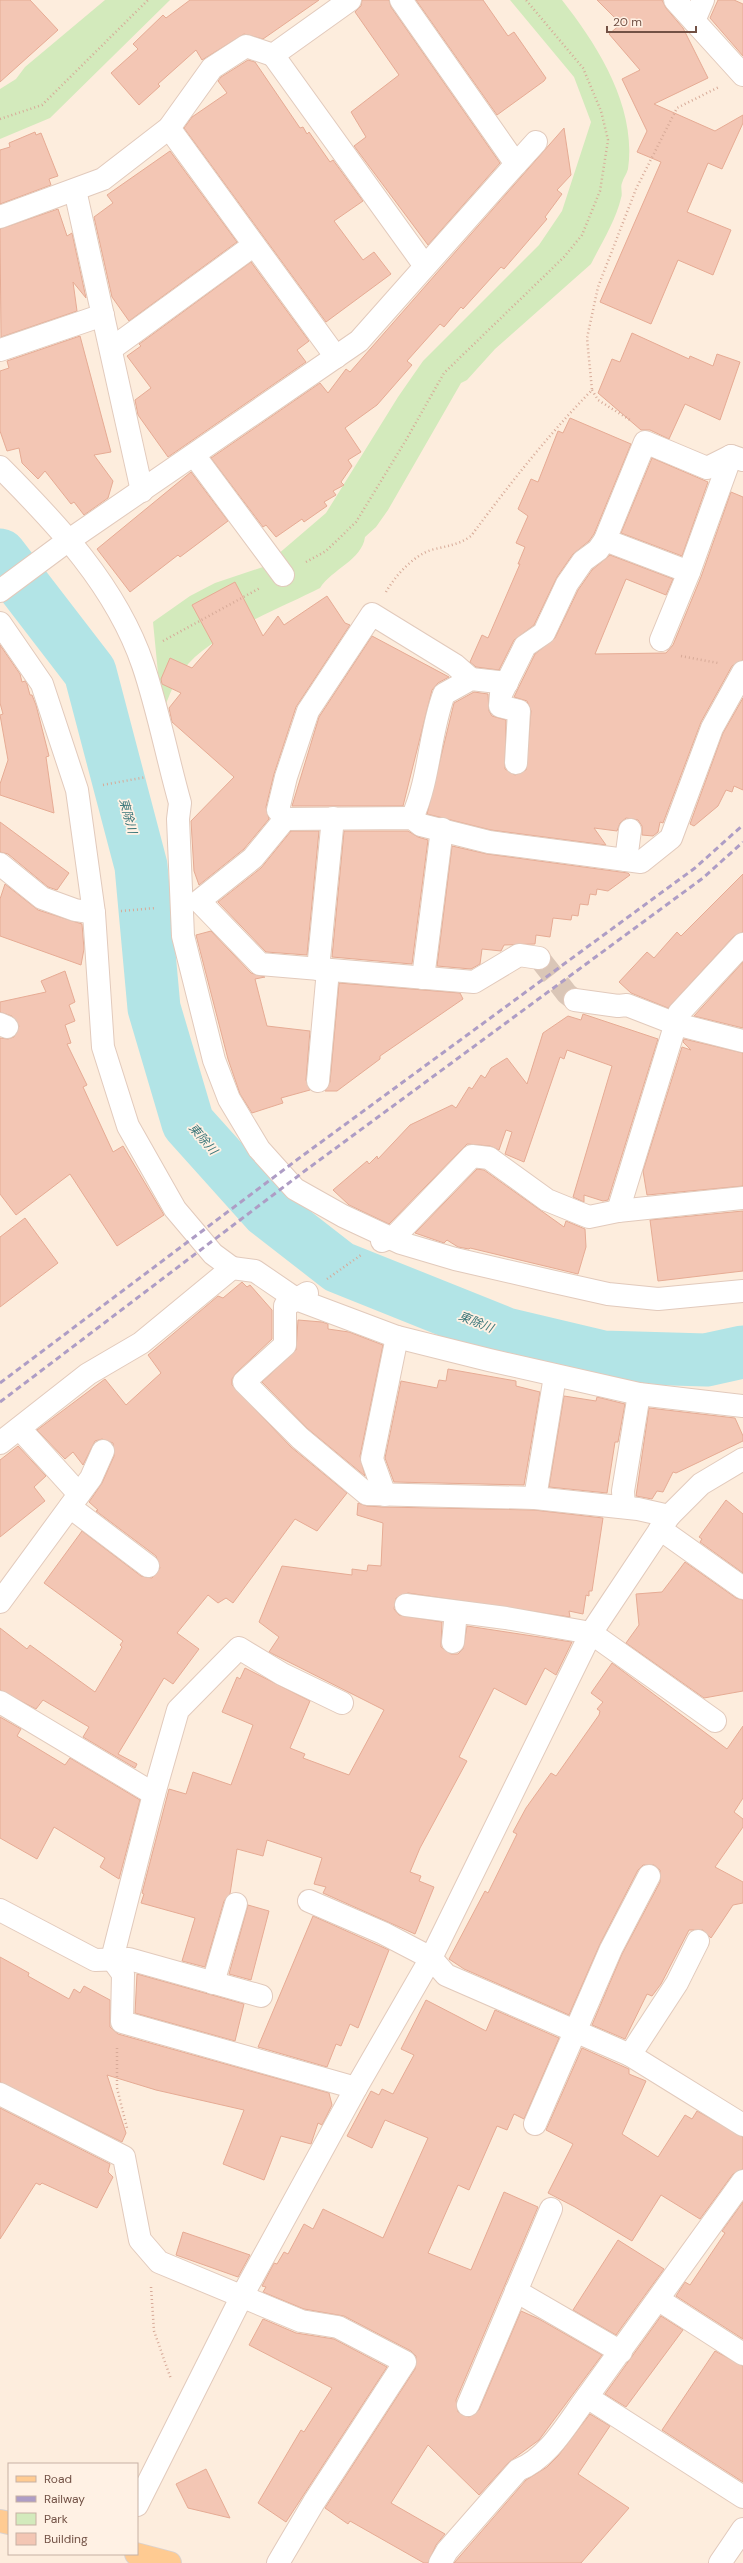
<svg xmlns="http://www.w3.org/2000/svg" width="743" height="2563" font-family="'DM Sans','Noto Sans JP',sans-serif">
<rect width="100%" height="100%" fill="#fdeddd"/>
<g fill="#d3eabc">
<polygon points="105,0 170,0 50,118 0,139 0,89 16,79 25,67"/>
<path d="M510,0h52c36,46 75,107 66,169 -1,5 -5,9 -6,14 -2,4 1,10 -1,15 -5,22 -20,46 -30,66l-96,85 -28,31 -6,3 -73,127 -12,17 -11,10c-3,23 -33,32 -45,51 -37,19 -104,45 -131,75 -14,14 -20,34 -27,51l-9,-92 37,-26 25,-13 48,-16 63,-54 72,-116 25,-36 116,-116 23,-34 29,-89 -17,-45z"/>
</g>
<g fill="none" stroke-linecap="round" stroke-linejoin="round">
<polyline stroke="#b2e4e6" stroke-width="53" points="0,555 90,672 141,866 154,1008 188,1123 267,1211 339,1267 506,1334 603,1357 706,1360 743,1352"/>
</g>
<g fill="#f3c6b4" stroke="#e6ab94">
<polygon points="0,0 30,0 58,30 0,82"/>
<polygon points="190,0 319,0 263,39 244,34 202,60 196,50 158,84 160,86 139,105 111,73 138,49 133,44 163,15 166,18"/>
<polygon points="362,0 389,0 391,7 500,163 428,245 354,146 366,137 351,112 399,75 355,12 361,6"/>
<polygon points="416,0 483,0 508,36 514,32 546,78 544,81 497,115"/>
<polygon points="597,0 662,0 666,8 683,28 708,78 654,104 715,131 743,115 743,123 722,169 708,163 687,212 731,230 713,275 678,260 651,324 600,302 661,162 637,152 647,131 622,79 640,70 609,34 621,24"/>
<polygon points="718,0 734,0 743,4 743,56 710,18"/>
<polygon points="248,60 255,62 300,128 303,127 307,134 309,132 330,162 333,160 363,201 334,221 363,260 374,252 391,274 326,322 184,128 192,117 227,93 218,81 221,77"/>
<polygon points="564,128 571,175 557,190 562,194 545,217 547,219 504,269 501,267 463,309 461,307 444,327 440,324 407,361 412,365 377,405 345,428 361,452 348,460 352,466 341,482 344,485 333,491 336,495 324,502 327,506 304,522 302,519 276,537 266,525 263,527 211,458 320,383 328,393 346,369 350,372"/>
<polygon points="35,132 36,135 41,133 58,176 49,179 51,185 0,204 0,150 10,147 9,143"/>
<polygon points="170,151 237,242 129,321 112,297 94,217 113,203 107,195"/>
<polygon points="58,209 67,236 72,233 86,298 73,282 77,311 1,337 0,229"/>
<polygon points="251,262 309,341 297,350 306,362 168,457 138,415 135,400 151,388 127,356 141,346 139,344 142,342"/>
<polygon points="632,333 689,359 690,356 713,366 717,354 740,362 720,420 685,404 669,439 650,430 641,430 598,393 612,359 620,362"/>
<polygon points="80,336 111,452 94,455 113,481 108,498 84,515 74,502 71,504 45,471 38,479 22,463 19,448 7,451 0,431 0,371 9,368 7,361"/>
<polygon points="570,418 631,444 594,534 589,541 573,554 557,577 534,625 514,640 499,670 476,667 470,662 482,635 488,638 520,564 518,564 525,547 516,543 528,516 518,509 531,479 538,482 558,431 563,433"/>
<polygon points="652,458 708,482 682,556 621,533"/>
<polygon points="191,472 228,521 180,557 178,555 130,592 97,549"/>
<polygon points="731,492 743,497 743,660 732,666 701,722 663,823 660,822 658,832 653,836 642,835 642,826 638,820 626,818 620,823 617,831 594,828 606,845 491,830 427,814 454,703 474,692 488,694 489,711 492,716 506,720 505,769 515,775 526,770 531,711 527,701 514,697 535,654 555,638 578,590 592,570 610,555 673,579 666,595 626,579 595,654 666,653 673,645 701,577"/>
<polygon points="235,582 263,636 278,616 284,625 327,596 345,623 350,625 296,707 274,774 266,807 269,819 244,849 199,885 194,871 191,821 234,777 172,722 169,708 181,693 162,684 161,679 170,658 192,668 213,644 192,605"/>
<polygon points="372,636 449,677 438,683 432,690 403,806 292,806 319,717"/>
<polygon points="0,645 20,674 22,682 25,681 27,684 30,695 32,695 36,705 49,756 46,757 54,813 0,795 0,784 8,760 0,715 3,714 0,703"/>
<polygon points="743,698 743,790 734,786 732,792 726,790 718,806 694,826 690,824 723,733"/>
<polygon points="0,822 69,873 57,890 48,887 8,854 0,852"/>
<polygon points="291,831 319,831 307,955 266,952 218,902 261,868"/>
<polygon points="344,831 408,831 418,837 428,840 412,964 332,957"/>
<polygon points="452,846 487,854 628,873 630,875 608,891 597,889 596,895 590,894 588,905 580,904 578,916 572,915 571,920 553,918 550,937 536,935 535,944 504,945 501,951 482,949 480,964 471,969 437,966"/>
<polygon points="743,874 743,932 734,936 668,1008 631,993 619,982 647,952 654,958 677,932 681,936"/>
<polygon points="5,884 38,910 82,924 84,949 81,965 0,936 0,899"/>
<polygon points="211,931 251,973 265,977 255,979 267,1026 310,1031 306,1080 310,1090 281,1098 283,1103 252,1113 240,1094 228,1059 196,935"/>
<polygon points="743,962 743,1028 694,1016"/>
<polygon points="65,971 75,1002 69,1005 75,1021 65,1025 71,1043 67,1044 87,1085 83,1087 113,1152 123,1146 164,1215 117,1246 70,1174 16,1215 0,1194 0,1038 8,1039 14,1037 19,1026 12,1016 0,1012 0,1002 46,992 41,981"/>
<polygon points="339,983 460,993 463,999 380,1056 380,1059 337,1091 325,1091 330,1082"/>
<polygon points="583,1014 658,1039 608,1200 603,1201 584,1195 584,1202 573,1197 612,1066 567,1050 564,1059 560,1057 524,1162 505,1154 512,1132 506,1130 499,1150 490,1146 467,1144 389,1224 349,1205 333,1190 367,1161 369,1164 377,1156 378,1159 410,1125 452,1105 456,1108 469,1087 472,1089 481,1075 485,1078 491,1068 507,1058 527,1084 543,1033 568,1016 581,1020"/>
<polygon points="684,1039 743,1053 743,1186 647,1195 643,1171 682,1047 691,1050 683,1042"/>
<polygon points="477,1169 484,1170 564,1227 566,1221 585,1229 586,1247 578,1274 470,1248 469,1249 458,1247 447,1240 444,1243 415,1233"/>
<polygon points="743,1211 743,1271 658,1281 650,1220"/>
<polygon points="25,1218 58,1263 0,1307 0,1237"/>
<polygon points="242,1282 247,1287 250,1285 272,1310 272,1339 236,1373 232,1379 232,1385 291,1447 347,1493 317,1531 295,1519 233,1603 226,1598 218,1603 208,1595 177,1633 199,1649 173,1684 164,1678 118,1754 137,1764 135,1768 83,1737 89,1727 43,1700 36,1709 0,1690 0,1628 27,1649 30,1645 95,1692 122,1647 120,1645 123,1641 44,1583 82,1531 141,1576 152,1578 160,1568 156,1556 96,1511 98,1510 89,1502 102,1483 114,1456 113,1443 102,1439 95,1441 83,1465 73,1452 65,1459 37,1430 105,1379 126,1405 161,1373 148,1355 218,1296 223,1298"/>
<polygon points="298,1320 322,1322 328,1324 328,1329 349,1332 383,1345 360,1456 365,1476 308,1429 262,1382 296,1350"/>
<polygon points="448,1369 516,1381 516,1386 540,1392 524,1485 394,1482 385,1458 401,1381 437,1388 439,1380 446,1381"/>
<polygon points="564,1396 596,1401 597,1397 625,1404 618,1442 615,1442 607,1493 549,1487"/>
<polygon points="649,1408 735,1418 743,1436 743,1441 676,1473 673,1472 663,1492 657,1491 652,1499 636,1496"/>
<polygon points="18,1446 46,1476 34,1487 45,1501 0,1537 0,1460"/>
<polygon points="726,1500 743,1514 743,1573 700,1542 702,1539 699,1537"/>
<polygon points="358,1503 367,1506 383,1507 534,1510 603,1518 592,1591 589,1591 589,1596 586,1595 583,1614 569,1611 570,1617 408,1593 396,1598 394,1609 399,1615 442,1622 441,1647 451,1654 458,1654 463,1649 467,1626 572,1642 556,1675 545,1668 526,1705 494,1688 459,1757 467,1761 420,1848 410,1872 421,1876 419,1881 434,1887 415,1934 323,1893 326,1887 314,1884 322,1858 267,1840 263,1856 237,1849 230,1894 224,1901 205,1967 182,1961 195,1918 141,1903 144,1894 142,1893 169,1789 186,1794 193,1772 231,1785 253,1725 222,1712 237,1677 240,1679 245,1668 310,1701 290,1748 305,1754 303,1758 349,1775 384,1710 269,1652 279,1637 259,1622 282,1566 352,1575 352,1569 367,1571 368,1565 381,1566 383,1523 357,1515"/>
<polygon points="685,1562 736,1598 743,1600 743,1691 704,1698 626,1643 639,1625 636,1594 662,1592"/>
<polygon points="612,1663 727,1749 743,1726 743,1798 734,1812 743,1819 743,1827 715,1867 743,1882 743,1903 733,1905 711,1938 703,1930 689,1930 661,1984 652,1996 647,1994 625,2039 592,2025 622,1954 660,1882 660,1870 654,1865 643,1865 638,1870 600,1944 569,2015 464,1969 449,1959 485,1891 488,1893 517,1834 513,1832 526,1808 551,1773 556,1776 599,1715 600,1711 597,1709 603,1702 591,1693"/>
<polygon points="0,1717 21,1729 17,1736 65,1765 70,1758 140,1800 119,1879 100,1867 105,1858 54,1827 37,1859 0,1838"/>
<polygon points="248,1905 269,1911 251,1980 229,1974"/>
<polygon points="313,1916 389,1950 358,2028 350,2024 341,2046 336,2044 327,2067 258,2047"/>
<polygon points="0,1957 29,1973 28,1976 69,1999 74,1989 80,1993 84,1986 110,2000 110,2027 118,2034 329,2093 332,2105 322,2125 318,2123 311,2144 281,2136 264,2180 223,2164 244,2110 156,2090 107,2075 126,2133 122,2142 0,2082"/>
<polygon points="137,1974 244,2004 235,2041 135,2013"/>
<polygon points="426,2000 486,2031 495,2010 559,2038 524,2119 514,2114 507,2130 497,2126 469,2190 458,2185 428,2253 471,2270 504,2192 538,2207 456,2400 458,2412 469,2417 479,2410 521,2311 539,2319 602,2355 539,2440 509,2462 479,2495 428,2445 391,2503 445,2534 436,2545 428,2563 424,2563 350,2521 348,2524 325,2508 415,2369 416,2356 411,2351 344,2316 304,2309 263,2292 266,2287 262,2286 274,2263 277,2264 284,2252 288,2254 304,2224 313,2229 323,2209 383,2238 428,2138 385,2120 372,2148 347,2136 371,2091 379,2095 382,2089 393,2094 414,2055 401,2049"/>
<polygon points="582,2048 629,2069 629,2074 646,2081 622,2134 658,2157 685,2115 692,2119 697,2111 743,2137 743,2169 733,2174 700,2219 661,2195 632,2241 575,2207 548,2193 573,2144 546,2130"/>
<polygon points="0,2108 110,2164 108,2172 113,2177 97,2208 42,2183 40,2185 36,2183 0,2239"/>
<polygon points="743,2202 743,2339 676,2296 685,2282 690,2285 725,2233 722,2231"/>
<polygon points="183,2232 250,2255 238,2277 176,2255"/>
<polygon points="618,2240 664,2269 616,2335 573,2310"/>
<polygon points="661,2316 683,2330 626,2407 605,2394"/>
<polygon points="263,2319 296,2333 334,2339 387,2367 286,2522 258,2503 301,2430 304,2432 332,2388 249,2345"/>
<polygon points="715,2351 743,2366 743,2482 662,2430"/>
<polygon points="590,2414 610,2426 578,2474 629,2508 581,2563 454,2563 526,2480 547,2467 558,2456"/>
<polygon points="206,2469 230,2518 188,2508 176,2484"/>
</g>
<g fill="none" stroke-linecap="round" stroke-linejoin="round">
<polyline stroke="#dac6b7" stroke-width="22" stroke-dasharray="22 11" stroke-linecap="butt" points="539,958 567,994 575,1000"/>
<defs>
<g id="minor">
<polyline points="675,0 743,75"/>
<polyline points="694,21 703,0"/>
<polyline points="273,55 425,266"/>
<polyline points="169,128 336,357"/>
<polyline points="516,164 536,142"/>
<polyline points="75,190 142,491"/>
<polyline points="0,217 103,179 169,128 212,68 246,46 273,55 350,0"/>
<polyline points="111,349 254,245"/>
<polyline points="0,350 103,315"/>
<polyline points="194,455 283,575"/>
<path d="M0,467c57,57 116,119 143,198 15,44 24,92 37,138l-2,16 5,117 31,124 15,39 30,50 36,40 48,27 58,27 54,16 95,22 58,13 50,5 85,-8"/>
<polyline points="689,572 731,456"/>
<polyline points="0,591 62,545 359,341 516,164 401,0"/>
<polyline points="0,623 42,684 77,790 94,913 103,1047 128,1126 175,1209 213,1254 232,1268"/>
<polyline points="661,640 689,572 605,540 645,442 707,468 731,456 743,460"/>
<polyline points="516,763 519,711 500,706 501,694 525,646 544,633 567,584 583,561 598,550 605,540"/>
<path d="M412,818c18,-40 17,-84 32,-124l27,-15 36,4"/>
<polyline points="285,819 278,810 286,777 308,711 372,614 455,665 471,679"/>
<polyline points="626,860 630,830"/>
<polyline points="0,864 42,898 75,910 94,913"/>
<polyline points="539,958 519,955 474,982 260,964 199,901 253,858 285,819 412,818 421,825 489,842 641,862 671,838 712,728 743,672"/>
<polyline points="318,969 333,818"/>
<polyline points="423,978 442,829"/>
<polyline points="575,1000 618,1006 627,1005 676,1024 743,1041"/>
<polyline points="0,1024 7,1027"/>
<polyline points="318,1081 328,970"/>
<polyline points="618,1211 679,1013 743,944"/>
<polyline points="382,1241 396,1235 472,1156 489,1158 547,1200 589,1217 618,1211 743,1198"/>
<polyline points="307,1293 285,1306 285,1345 244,1382 300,1438 367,1494 535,1498 638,1509 669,1516"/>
<polyline points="20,1429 79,1494"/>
<polyline points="0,1443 88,1374 141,1343 232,1268 255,1271 296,1299 397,1337 489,1360 639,1394 743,1406"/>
<polyline points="385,1495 372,1459 397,1337"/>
<polyline points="535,1498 555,1376"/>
<polyline points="70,1507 148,1566"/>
<polyline points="624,1507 623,1491 639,1394"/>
<polyline points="660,1529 743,1588"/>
<polyline points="0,1602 91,1478 103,1451"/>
<polyline points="406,1605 506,1618 591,1633 715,1721"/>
<polyline points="453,1642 456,1612"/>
<polyline points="0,1702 154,1794"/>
<polyline points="309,1901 383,1933 431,1958 446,1975 630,2055 743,2125"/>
<polyline points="0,1910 95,1960 129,1959 261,1996"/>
<polyline points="112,1959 154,1794 178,1710 239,1648 282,1674 342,1703"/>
<polyline points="112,1959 123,1974 122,2022 356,2088"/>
<polyline points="213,1983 236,1904"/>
<polyline points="630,2055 677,1983 698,1941"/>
<polyline points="0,2094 124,2157 140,2240 159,2262 301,2321 338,2327 405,2362 314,2502 278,2563"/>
<polyline points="535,2124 611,1949 649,1876"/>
<polyline points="743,2181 587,2397 743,2497"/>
<polyline points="516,2291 621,2352"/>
<polyline points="659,2300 743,2354"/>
<polyline points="468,2405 551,2209"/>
<polyline points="137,2505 242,2296 356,2088 431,1958 591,1633 669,1516 701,1484 743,1459"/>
<path d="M440,2563l7,-12 71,-81c31,-12 50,-48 69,-73"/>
<polyline points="720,2563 743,2529"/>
</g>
<g id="major">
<polyline points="0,2521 9,2523"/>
<polyline points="136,2554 170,2563"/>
</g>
</defs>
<use href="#minor" stroke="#e2cabc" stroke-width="24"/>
<use href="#major" stroke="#dad2cf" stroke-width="24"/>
<g stroke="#d7aa98" stroke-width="2.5" stroke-dasharray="1 3" stroke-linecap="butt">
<polyline points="0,119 42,105 148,0"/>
<polyline points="592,390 598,400 630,420"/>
<polyline points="306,562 326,551 356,522 406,440 444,373 564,257 582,235 600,191 608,140 601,111 583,68 526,0"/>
<path d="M386,592c9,-16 27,-36 45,-42 15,-4 28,-5 40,-14 38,-51 76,-100 121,-146l-5,-52 11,-51 38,-98 41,-81 42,-21"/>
<polyline points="163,641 260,588"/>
<polyline points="681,656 718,663"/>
<polyline points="103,785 146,777"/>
<polyline points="121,911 156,908"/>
<polyline points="327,1279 361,1255"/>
<polyline points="117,2048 117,2088 127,2128"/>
<polyline points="151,2287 154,2331 171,2379"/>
</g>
<use href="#minor" stroke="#fff" stroke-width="22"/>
<use href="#major" stroke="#ffcb92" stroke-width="22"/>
<g stroke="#ae9dc5" stroke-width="3" stroke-dasharray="6 4" stroke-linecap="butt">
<polyline points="0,1383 298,1159 695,868 743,825"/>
<polyline points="0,1402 306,1170 703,878 743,842"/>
</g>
</g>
<g text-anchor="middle" stroke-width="3.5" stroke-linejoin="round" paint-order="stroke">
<g font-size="12" font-style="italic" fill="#3a7679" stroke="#fff1e4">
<text transform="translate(128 816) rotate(75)" y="4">東除川</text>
<text transform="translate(203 1139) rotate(49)" y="4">東除川</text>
<text transform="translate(476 1322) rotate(22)" y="4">東除川</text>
</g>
</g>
<rect x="8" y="2463" width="130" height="92" fill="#fff1e4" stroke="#c7b1a4"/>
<rect x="16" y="2476" width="20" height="6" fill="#ffcb92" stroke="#c7b1a4"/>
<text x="44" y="2483" font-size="12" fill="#725145">Road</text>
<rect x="16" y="2496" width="20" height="6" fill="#ae9dc5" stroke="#c7b1a4"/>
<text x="44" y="2503" font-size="12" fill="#725145">Railway</text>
<rect x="16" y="2513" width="20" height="12" fill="#d3eabc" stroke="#c7b1a4"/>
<text x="44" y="2523" font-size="12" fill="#725145">Park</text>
<rect x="16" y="2533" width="20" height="12" fill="#f3c6b4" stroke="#c7b1a4"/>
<text x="44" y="2543" font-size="12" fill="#725145">Building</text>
<path d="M607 26v6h89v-6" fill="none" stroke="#725145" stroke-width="2"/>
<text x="613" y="26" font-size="12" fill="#725145" stroke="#fff1e4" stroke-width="3" paint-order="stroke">20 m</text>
</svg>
